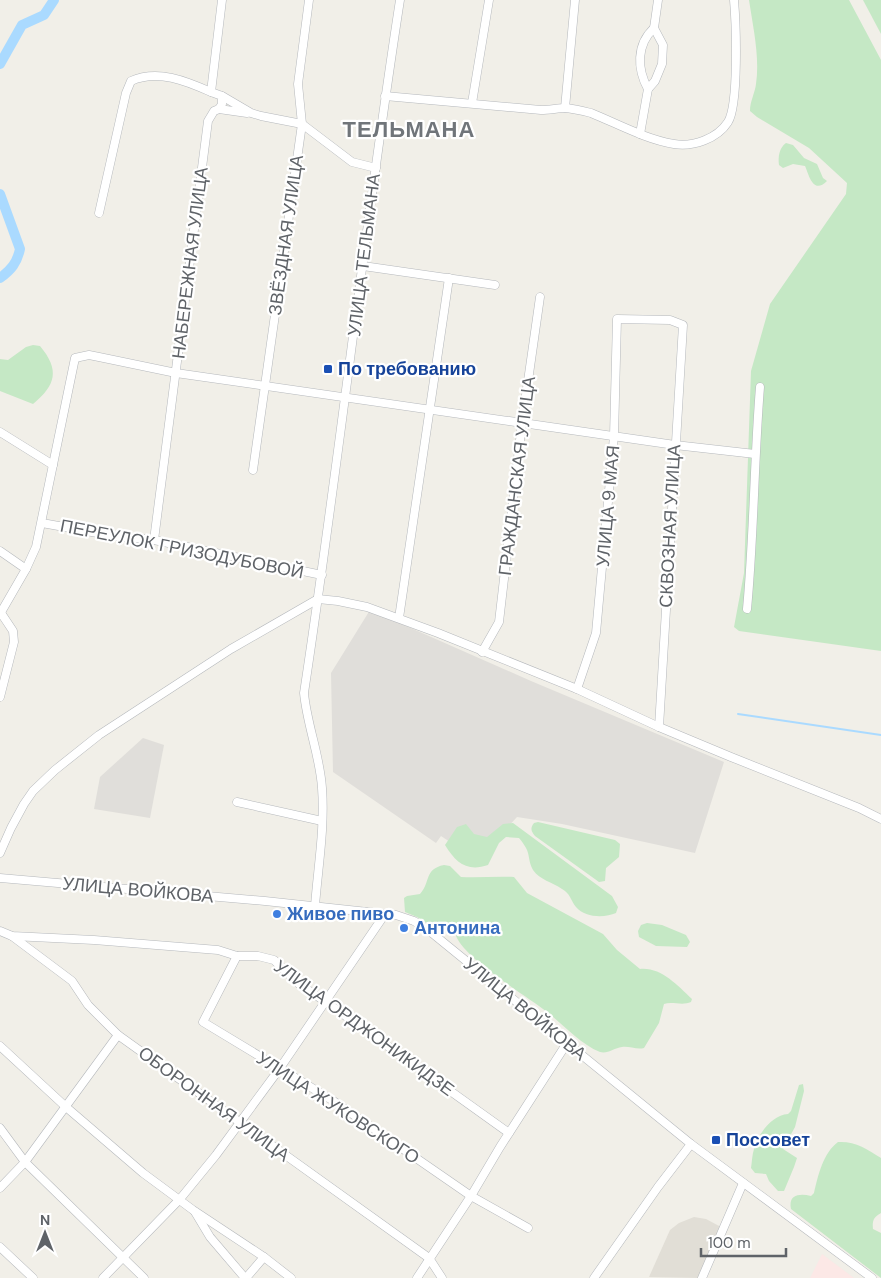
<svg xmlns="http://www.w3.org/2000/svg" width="881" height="1278" font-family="'DM Sans',sans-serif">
<rect width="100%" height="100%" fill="#f1efe8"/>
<g fill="#e0deda">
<polygon points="370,610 531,681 724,762 695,853 562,824 517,817 477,860 441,836 436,843 333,772 331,673"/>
<polygon points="143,738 164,745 150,818 94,809 100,777"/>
</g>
<polygon fill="#e1ded6" points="694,1217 706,1219 721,1227 700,1278 649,1277 670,1230 679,1223"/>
<polygon fill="#fce8e6" points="822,1254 854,1278 810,1278"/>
<g fill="#c5e8c5">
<path d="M749,0h100l32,60v591l-142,-20 -5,-4 10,-54 7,-202 19,-67 76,-110 1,-11 -38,-35 -52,-31 -7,-6c0,-10 5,-18 6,-27 4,-27 -3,-57 -7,-84z"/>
<polygon points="863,0 881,0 881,34"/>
<path d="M786,143l7,2 11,13 13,6 6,14 4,3c-14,14 -18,-6 -22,-15l-12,-2 -10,4 -4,-3c-1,-8 0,-17 7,-22z"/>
<path d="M33,345l7,1c20,24 16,39 -7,58l-33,-13v-32l8,1 18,-13z"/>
<path d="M538,822l77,18 5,4 -1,13 -13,11 -1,13 -6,1 -64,-46c-4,-5 -5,-8 -1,-13z"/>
<path d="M513,823l99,73 6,11 -2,6c-11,5 -31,5 -40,-6 -5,-6 -6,-14 -14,-18 -10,-7 -22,-9 -29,-19 -5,-9 -3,-15 -7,-22 -2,-3 -4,-7 -7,-10l-13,-1 -7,6 -11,22c-21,7 -32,-2 -43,-20l12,-18 9,-3 8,10 13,3 16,-13z"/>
<path d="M444,865l6,1 11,11c18,1 35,-1 53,0l13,16 76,41 14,16 23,19c21,-2 37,16 52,30l-1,3c-9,4 -19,-1 -27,2l-5,19 -15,25c-7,2 -15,-2 -22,-1 -8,1 -14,7 -22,5 -20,-8 -36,-27 -53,-40 -22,-17 -81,-52 -91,-76l3,-5 -3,-3 -5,5h-8l-26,-16 -12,-5 -1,-14 3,-2 13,-2c11,-12 4,-25 24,-29z"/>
<polygon points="647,923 662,925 686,935 690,942 687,947 656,946 639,937 638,931 641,925"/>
<path d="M803,1084l1,7 -9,36 -12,22 14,9 -3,9 -10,24h-6l-9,-10 -3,-7 -11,-1 -4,-5c1,-6 1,-13 3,-19 4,-15 18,-34 34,-35l3,-3 8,-26z"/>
<path d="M838,1142c17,-1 29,7 43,16v55c-7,4 -9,7 -8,16l8,4v45l-90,-69c-3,-14 8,-16 20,-13l3,-3c4,-17 9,-40 24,-51z"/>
</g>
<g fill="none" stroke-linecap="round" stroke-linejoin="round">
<polyline stroke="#aadaff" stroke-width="2" points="738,714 881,735"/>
<g stroke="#aadaff" stroke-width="10">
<polyline points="0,64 22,25 44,15 54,0"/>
<path d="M0,194l20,55c-3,14 -9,21 -20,29"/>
</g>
<defs>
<g id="minor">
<path d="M648,89c-11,-20 -12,-44 6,-61"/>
<polyline points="222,96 251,113 261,116 302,124 352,162 376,168"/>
<path d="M385,96l156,14c9,0 17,-2 25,-2 9,1 17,3 25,5 27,11 54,26 83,31 19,3 43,-5 54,-22 11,-18 8,-99 6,-122"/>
<polyline points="472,103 489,0"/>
<polyline points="565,108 575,0"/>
<polyline points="219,109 247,113"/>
<polyline points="640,134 648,89 655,81 662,64 663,45 654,28 658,0"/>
<path d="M99,213l27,-120 5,-12c27,-12 55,0 80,11"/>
<polyline points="363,266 495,285"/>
<polyline points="0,432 53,465"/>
<polyline points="253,470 302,124 298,84 309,0"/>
<polyline points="42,523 114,536 154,540 322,575"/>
<polyline points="154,540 208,121 214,111 219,109 222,104 222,96 211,92 222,0"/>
<polyline points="0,551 26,569"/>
<path d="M747,609c7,-74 7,-148 13,-222"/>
<polyline points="0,614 26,569 36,547 75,358 89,355 99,357 176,373 675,445 755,454"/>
<polyline points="399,618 449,278"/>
<polyline points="482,652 499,622 522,423 540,297"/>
<polyline points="577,689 596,633 614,436 617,319 670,320 683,325 659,727"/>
<polyline points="0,697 14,642 13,631 1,613"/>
<polyline points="237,802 322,821"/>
<polyline points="0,853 11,828 24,804 33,791 55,770 99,735 231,649 318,599 338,601 367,607 438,633 577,689 659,727 731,757 859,808 881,819"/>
<polyline points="0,878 265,901 396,915 414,921 427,929 691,1144 872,1278"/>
<path d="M315,906c3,-39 10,-79 7,-118 -2,-32 -15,-63 -18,-95 35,-230 60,-462 96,-693"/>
<polyline points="0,931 12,936 94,940 218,950 237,956 258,956 274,960 299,984 326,1002 509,1133"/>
<polyline points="12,936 72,981 88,1005 118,1035 429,1258 442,1278"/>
<polyline points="237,956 203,1022 332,1100 471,1196 528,1228"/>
<polyline points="0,1046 66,1107 143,1173 193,1210 264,1257 291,1278"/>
<polyline points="0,1128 25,1162 144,1278"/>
<polyline points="0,1188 25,1162 118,1035"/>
<polyline points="195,1212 210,1237 245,1278"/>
<polyline points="0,1247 33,1278"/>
<polyline points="103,1278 180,1199 216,1155 280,1068 385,914"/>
<polyline points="246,1278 264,1257"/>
<polyline points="417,1278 471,1196 500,1147 567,1043"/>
<polyline points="594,1278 658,1187 691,1144"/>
<polyline points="702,1278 743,1183"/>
</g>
</defs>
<use href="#minor" stroke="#b5b8bc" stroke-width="9"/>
<use href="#minor" stroke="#fff" stroke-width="8"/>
</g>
<g fill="#1a4fb4" stroke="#fff" stroke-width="2">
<rect x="323" y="364" width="10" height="10" rx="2.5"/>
<rect x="711" y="1135" width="10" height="10" rx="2.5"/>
</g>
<g fill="#3f7fe0" stroke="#fff" stroke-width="2">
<circle cx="277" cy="914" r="5"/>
<circle cx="404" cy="928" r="5"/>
</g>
<g text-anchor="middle" stroke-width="4.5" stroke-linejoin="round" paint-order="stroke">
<g font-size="18" fill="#5f6368" stroke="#fff">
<text transform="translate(286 235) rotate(-82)" y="6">ЗВЁЗДНАЯ УЛИЦА</text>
<text transform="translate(364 255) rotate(-83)" y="6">УЛИЦА ТЕЛЬМАНА</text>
<text transform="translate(190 263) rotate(-83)" y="6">НАБЕРЕЖНАЯ УЛИЦА</text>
<text transform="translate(517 476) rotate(-83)" y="6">ГРАЖДАНСКАЯ УЛИЦА</text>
<text transform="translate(608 506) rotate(-85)" y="6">УЛИЦА 9 МАЯ</text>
<text transform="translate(670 526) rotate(-87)" y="6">СКВОЗНАЯ УЛИЦА</text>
<text transform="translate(182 549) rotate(11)" y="6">ПЕРЕУЛОК ГРИЗОДУБОВОЙ</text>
<text transform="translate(138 890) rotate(5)" y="6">УЛИЦА ВОЙКОВА</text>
<text transform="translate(525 1009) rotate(39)" y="6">УЛИЦА ВОЙКОВА</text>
<text transform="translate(364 1028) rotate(36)" y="6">УЛИЦА ОРДЖОНИКИДЗЕ</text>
<text transform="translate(214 1104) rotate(36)" y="6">ОБОРОННАЯ УЛИЦА</text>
<text transform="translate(338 1108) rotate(33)" y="6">УЛИЦА ЖУКОВСКОГО</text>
</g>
<g font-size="18" font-weight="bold" fill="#164399" stroke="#fff" text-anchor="start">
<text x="338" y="375">По требованию</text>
<text x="726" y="1146">Поссовет</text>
</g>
<g font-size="18" font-weight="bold" fill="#366cbe" stroke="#fff" text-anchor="start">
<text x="287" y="920">Живое пиво</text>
<text x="414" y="934">Антонина</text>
</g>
<g font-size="22" font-weight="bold" letter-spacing="1" fill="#70757a" stroke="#fff">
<text x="409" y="137">ТЕЛЬМАНА</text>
</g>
</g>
<g transform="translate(45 1233)" stroke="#ffffff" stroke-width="4" paint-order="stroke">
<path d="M0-4L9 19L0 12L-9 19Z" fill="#5f6368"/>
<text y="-8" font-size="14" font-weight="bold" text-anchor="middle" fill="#5f6368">N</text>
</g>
<path d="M701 1248v8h85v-8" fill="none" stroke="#5f6368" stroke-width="2.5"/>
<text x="708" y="1248" font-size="15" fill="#5f6368" stroke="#ffffff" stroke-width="4" paint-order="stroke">100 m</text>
</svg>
